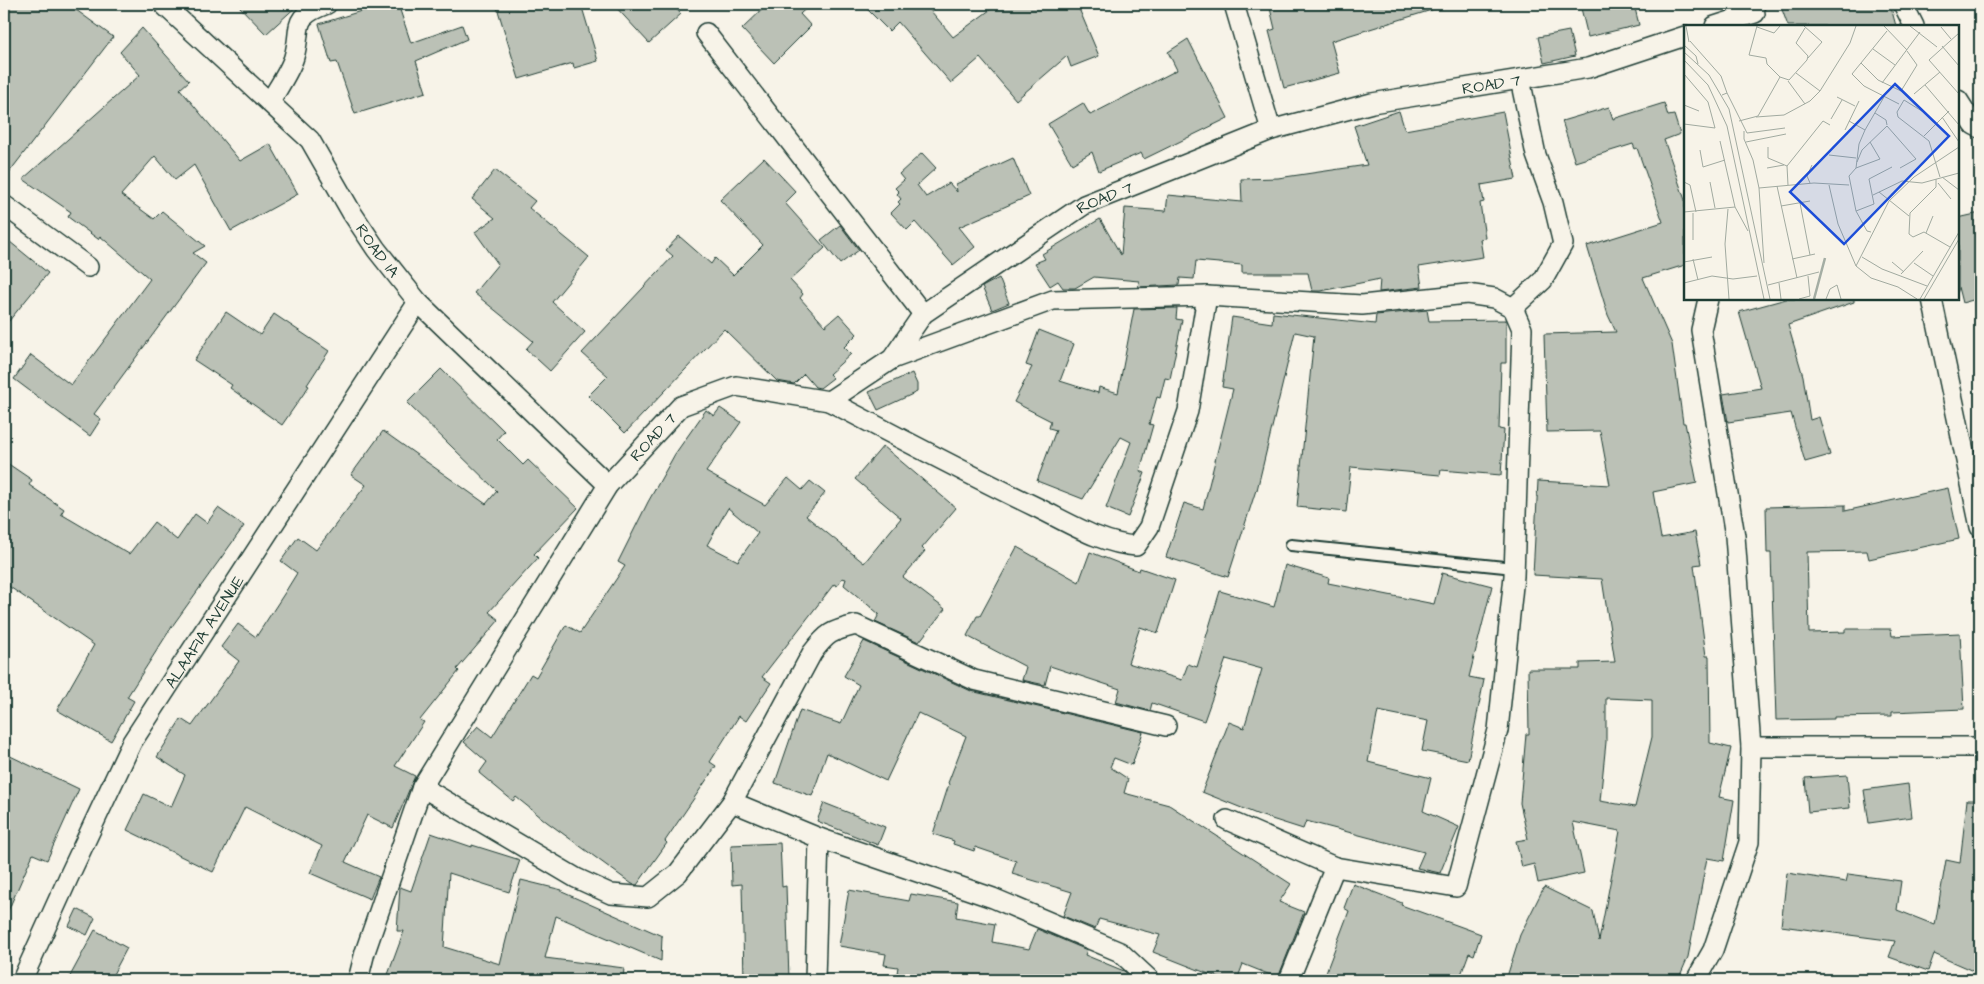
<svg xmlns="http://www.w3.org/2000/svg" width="1984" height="984" font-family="'Architects Daughter',sans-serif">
<rect width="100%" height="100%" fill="#f7f3e8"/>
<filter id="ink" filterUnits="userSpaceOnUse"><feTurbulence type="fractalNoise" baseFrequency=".02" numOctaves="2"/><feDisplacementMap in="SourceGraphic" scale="10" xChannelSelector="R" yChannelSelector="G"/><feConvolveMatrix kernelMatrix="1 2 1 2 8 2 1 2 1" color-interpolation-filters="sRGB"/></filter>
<g filter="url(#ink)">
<g fill="#bbc1b6" stroke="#1f3d34" fill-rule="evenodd">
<polygon points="4,4 68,4 113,37 4,179"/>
<polygon points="237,4 299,4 266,34"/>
<polygon points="384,4 398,4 411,43 462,25 467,39 416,61 426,92 355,114 337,62 331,63 319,24"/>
<polygon points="496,4 581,4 598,61 574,68 573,63 519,79"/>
<polygon points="613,4 671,4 681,14 649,43"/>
<polygon points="768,4 811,4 800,14 811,26 774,63 742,29"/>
<polygon points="862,4 925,4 953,37 998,4 1077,4 1099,56 1071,67 1067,56 1016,100 980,58 951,83 898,22 889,31"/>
<polygon points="1269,4 1437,4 1438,8 1331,41 1340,73 1284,88 1269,31 1275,29"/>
<polygon points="1580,4 1634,4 1639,25 1588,37"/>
<polygon points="1780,4 1890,4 1896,26 1788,26"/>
<polygon points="142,28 189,81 180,89 240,161 270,144 298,194 231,231 194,165 175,180 155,156 121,195 154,219 162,211 205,246 193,253 206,263 94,414 101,419 90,436 14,379 31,355 71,385 150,279 100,236 98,239 68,217 71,212 23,179 140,75 120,52"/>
<polygon points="1569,31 1575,56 1544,63 1538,37"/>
<polygon points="1188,39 1228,118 1144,159 1141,153 1099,171 1092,152 1072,164 1048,124 1083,103 1090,115 1177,70 1168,52"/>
<path d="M1664,103l4,13 6,-1 6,19 -16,6 21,60v65l-42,13 29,66 11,79h2l12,60 -44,9 8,46 34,-6 6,32 -7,1 12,91h3l1,87 21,5 -12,49 15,3 -10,61 -17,-3 -19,99 -10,23h-172l14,-45 24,-48 49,24 6,30 21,-110 -47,-9 11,51 -46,10 -4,-19 -12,3 -6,-26 12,-2 -8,-36 6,-69h3l-1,-65h52v-6l35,-1 -13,-83 -69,-4 5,-94 72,4 -10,-54 -53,1 -3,-98 72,-2 -8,-17 -21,-69 76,-24 -26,-74 -2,1 -2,-5 -58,18 -13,-41 47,-14 4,12zM1606,698l46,2v37l-17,70 -35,-6 6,-59z"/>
<polygon points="1399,111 1405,130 1503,112 1516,179 1481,185 1484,202 1480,203 1485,238 1480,239 1483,257 1419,267 1422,287 1379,292 1380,279 1321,291 1312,291 1308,273 1242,273 1242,265 1196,261 1194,279 1180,278 1179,285 1138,287 1139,281 1094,277 1075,288 1063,288 1058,281 1050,286 1035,263 1045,259 1042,254 1100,219 1121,255 1125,208 1166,211 1168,195 1242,202 1241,179 1278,178 1367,165 1354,126"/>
<polygon points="922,153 936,168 917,185 926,197 949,183 957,192 956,184 1013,158 1029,196 959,227 975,247 953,265 915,222 907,230 891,213 900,204 898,202 901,199 897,194 899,192 895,188 904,180 899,174"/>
<polygon points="764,158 796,192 785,203 825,248 790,280 803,294 800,298 825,326 839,314 857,334 844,347 851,354 829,374 833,378 820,388 815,387 804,374 794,384 777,381 724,329 625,433 588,396 608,376 582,353 673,256 666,250 679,236 711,264 715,258 733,275 763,245 720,200"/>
<polygon points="495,170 535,201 529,208 589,257 552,302 585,332 550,371 526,349 533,341 474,293 498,264 475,232 495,218 472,199"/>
<polygon points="1980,213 1980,298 1962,303 1958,287 1958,218"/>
<polygon points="840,225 859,250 840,264 821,240"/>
<polygon points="4,237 48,273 4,327"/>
<polygon points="999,278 1009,303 992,310 982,287"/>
<polygon points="1786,299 1854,299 1854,302 1788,325 1803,376 1810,420 1819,417 1830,455 1805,462 1791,413 1728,422 1723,394 1761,388 1739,312"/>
<polygon points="1177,308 1176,319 1182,320 1170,379 1165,378 1160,398 1157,397 1149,424 1153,425 1140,471 1145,473 1128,517 1106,508 1131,442 1121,437 1083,499 1037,481 1056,430 1049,428 1051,421 1014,402 1032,367 1026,365 1039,330 1074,344 1060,381 1098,393 1099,387 1118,393 1134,309"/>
<polygon points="1427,310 1429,321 1506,320 1506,363 1501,363 1499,429 1504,430 1501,475 1441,470 1440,475 1351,467 1346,512 1297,507 1314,336 1295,332 1257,490 1256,490 1228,577 1166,557 1184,503 1203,509 1233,389 1222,387 1232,317 1272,323 1273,313 1375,324 1376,315"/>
<polygon points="226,312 260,335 274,314 329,351 307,385 309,386 282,425 230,388 232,385 194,360"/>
<polygon points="441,369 504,431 497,439 523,465 528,460 578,508 534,554 538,558 489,612 499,620 457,669 459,671 420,720 424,722 395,766 415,776 393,828 367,815 345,862 379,877 370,899 310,873 322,846 245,807 213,872 127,830 144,794 171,807 185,775 157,757 181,719 192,726 239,661 221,647 238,624 256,637 284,594 297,573 281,561 298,537 316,550 366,485 351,475 383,431 486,504 497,491 407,403"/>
<polygon points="912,373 917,384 917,392 878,410 869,392"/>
<path d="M720,408l21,14 -35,50 59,33 23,-27 14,12 8,-9 15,12 -19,23 58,47 37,-45 -46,-39 28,-33 73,62 -34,40 3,3 -22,26 42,32 -26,33 -44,-20 4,-8 -35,-29 2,-6 -4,-1 -5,8 -3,-2 -72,93 9,6 -25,38 -7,-5 -29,46 6,4 -51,75 2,2 -30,42 -5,-1 -85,-62 -31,-25 -3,4 -34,-28 8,-11 -23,-20 14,-16 14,11 39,-63 5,3 30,-52 14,8 45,-67 -7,-4 30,-60 27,-48 31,-44 8,6zM728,508l30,25 -20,28 -31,-16z"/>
<polygon points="4,461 32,480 29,485 64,509 61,514 129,554 154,522 177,540 195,514 207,523 218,508 244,526 173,625 127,697 134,701 111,741 57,710 94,645 4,583"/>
<polygon points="1948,488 1959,539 1869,559 1867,551 1807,552 1809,633 1845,632 1845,629 1891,629 1892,636 1960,633 1964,709 1892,712 1892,716 1834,717 1834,719 1776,720 1771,553 1767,553 1766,507 1845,505 1845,511"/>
<polygon points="1017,547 1079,582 1090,552 1139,571 1140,568 1175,580 1158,633 1140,627 1128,663 1182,680 1188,664 1197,667 1220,591 1274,607 1285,565 1329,578 1328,583 1434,604 1442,573 1492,586 1469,677 1484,680 1468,760 1422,751 1428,721 1378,711 1368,762 1431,778 1423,811 1459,827 1440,873 1417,868 1424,852 1306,821 1303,829 1259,815 1202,792 1229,722 1244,728 1262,669 1226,659 1204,721 1152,703 1150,711 1116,702 1120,689 1050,666 1045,685 1022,680 1026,667 967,636 977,616 980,616"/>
<polygon points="864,641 971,691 1143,732 1132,765 1114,758 1110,767 1128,779 1124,793 1169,805 1291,884 1279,902 1304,912 1278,978 1243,964 1237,980 1224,980 1153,952 1160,935 1099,919 1095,929 1073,920 1063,916 1072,892 1012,874 1016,861 975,847 974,851 953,844 954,841 933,834 949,784 948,783 966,736 918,713 886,781 827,753 812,796 775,783 800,710 841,724 859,685 844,676"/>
<polygon points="4,753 79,789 47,860 33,854 4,920"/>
<polygon points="1847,775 1850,808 1808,812 1805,778"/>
<polygon points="1908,784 1912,817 1869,823 1864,790"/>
<polygon points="1967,800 1980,800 1980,974 1934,954 1928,971 1889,957 1895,941 1781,926 1787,873 1846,882 1848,874 1901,881 1897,910 1935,925 1946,860 1960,863"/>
<polygon points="824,803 885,827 878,845 817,821"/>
<polygon points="431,833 472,847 472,845 520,860 509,892 449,873 444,947 500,964 521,880 562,890 562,892 662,936 661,961 556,916 545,958 624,968 623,980 386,980 404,931 397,931 400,887 411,891"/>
<polygon points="780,843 782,887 786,886 789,980 744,980 742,884 732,885 731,845"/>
<polygon points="1353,884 1402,903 1401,905 1481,934 1474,955 1469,953 1459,980 1323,980 1349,911 1344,908"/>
<polygon points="849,890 909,901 911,894 958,902 956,917 995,924 992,942 1029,949 1037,929 1087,950 1085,955 1124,971 1134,980 939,980 897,973 898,967 884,965 886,954 839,946"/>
<polygon points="77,909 95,918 87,935 69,926"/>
<polygon points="95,930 127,948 110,980 68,980"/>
</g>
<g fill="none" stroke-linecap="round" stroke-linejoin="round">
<defs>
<polyline id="service" points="1291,545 1514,568"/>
<g id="minor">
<path id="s1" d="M163,4l147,136 42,73 24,36 42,53 190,183"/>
<polyline points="1234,4 1271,130"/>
<polyline points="1903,4 1914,26"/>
<polyline points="1715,26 1755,13"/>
<polyline points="706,33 923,314"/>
<polyline points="1958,100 1974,125 1980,128"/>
<path d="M270,102c7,-13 20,-31 24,-45 9,-31 -5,-39 33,-53"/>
<polyline points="4,205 88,267"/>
<polyline points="1932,299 1980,527"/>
<polyline points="1513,308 1543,280 1563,244 1553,202 1536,155 1520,79"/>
<polyline points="892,359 1053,300 1207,296 1362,305 1467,294 1494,298 1513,308 1522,329 1514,576 1498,730 1456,887 1335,867 1227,820"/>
<path d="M829,401c69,36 138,73 209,107 31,15 64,36 98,38l13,-19 39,-116 19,-115"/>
<polyline points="1751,747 1980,747"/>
<path d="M422,787l154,91 35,16 37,3 30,-24 54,-71 80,-149c15,-20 19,-22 44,-28l118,55 192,46"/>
<polyline points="732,802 819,838 993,898 1120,952 1150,980"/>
<path id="s2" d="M22,980l48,-106 62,-132 286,-440"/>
<path id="s3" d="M358,980l7,-28 57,-165 186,-302 73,-79 55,-20 93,15 63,-42 31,-45 161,-109 187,-75 101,-27 216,-35 97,-32"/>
<polyline points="815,980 819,838"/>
<polyline points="1289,980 1335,867"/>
<polyline points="1696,980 1713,950 1749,842 1751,747 1735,536 1701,330 1708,299"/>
</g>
</defs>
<use href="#service" stroke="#1f3d34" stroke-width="14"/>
<use href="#minor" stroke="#1f3d34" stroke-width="22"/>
<use href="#service" stroke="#f7f3e8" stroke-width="10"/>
<use href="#minor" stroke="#f7f3e8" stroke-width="19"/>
</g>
</g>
<g text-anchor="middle" stroke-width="4.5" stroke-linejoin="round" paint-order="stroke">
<g font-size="16" fill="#1f3d34" stroke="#f7f3e8">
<text dy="6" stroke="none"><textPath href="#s3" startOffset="1570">ROAD 7</textPath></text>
<text dy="6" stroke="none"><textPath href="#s3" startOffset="1165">ROAD 7</textPath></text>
<text dy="6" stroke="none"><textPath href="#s1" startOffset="330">ROAD 1A</textPath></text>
<text dy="6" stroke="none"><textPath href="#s3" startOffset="624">ROAD 7</textPath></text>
<text dy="6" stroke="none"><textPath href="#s2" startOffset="394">ALAAFIA AVENUE</textPath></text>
</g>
</g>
<g transform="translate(1684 25)">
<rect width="275" height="275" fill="#f7f3e8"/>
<path fill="none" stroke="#a4ada3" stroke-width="2.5" d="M130,274l11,-41"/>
<path fill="none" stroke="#a1aaa0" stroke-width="1" d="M2,1l3,16M73,1l-8,29 17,3 1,6 13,13M120,1l18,16 -14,16M200,1l23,24M226,1l27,21M73,2l17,6 6,-7M257,2l10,12M203,6l-35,43 12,12 35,18M275,8l-30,27 30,34M6,16l31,35 6,17M0,20l12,11 2,8M258,21l17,20M189,24l22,16M0,27l25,23 20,34 41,190M0,35l24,25 19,41 37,173M177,38l17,17 23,11 16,-26 -10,-14M112,48l24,18 30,-48 6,-17M0,49l24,28 7,26 -31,-4M104,56l17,23M198,58l38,-51M241,60l34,40M230,69l26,-22M38,70l5,-2 20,40 38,-5M153,72l18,9M0,80l15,6M191,88l11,7 1,5M241,88l-21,-13 -7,12 1,5 31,24 11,36M72,92l28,-2 26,-14 10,-10M258,92l17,25M147,94l11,-19M55,96l19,-5 22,-39 9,3 18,-20 1,-4 -12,-13 9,-15M165,96l16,9M161,105l14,-29M60,106v8l9,21 6,28 5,75M240,111l25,-25M36,116l15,66 13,24M62,117l40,-8M84,122v11l19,8M16,125l3,17 22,-7M145,130l27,3M173,137l5,-12 25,-24 29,33 -16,9M83,143l17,-3M172,143l24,-9 -10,-17M258,152l17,13M252,154v8l-26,26 -1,21 4,3 11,-5 26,15M0,157l6,3 6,27M26,157l5,26M126,158l-3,-7 5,-11M254,158l13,16M104,160l-1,-19 36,-45 7,4M145,160l9,39 18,42 15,12 27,9 19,12M93,161l20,92M75,163l55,-5 35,2M195,167l30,24M189,170l29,-14 20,2 37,-10M116,178l10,52M97,181l29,-5M44,184l-3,35 4,55M172,186l18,-7 -5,-25 23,-12M0,187l51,-5M187,207l-4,-1 -11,-20 -7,-35 7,-8 3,-24 6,-14 19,-33M242,208l7,-17M9,215v-27M178,232l20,12 45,17M9,234l5,21M108,234l23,-5M0,237l28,-5M208,237l12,10M230,238l19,13M172,241l33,-65 25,-24 45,-30M217,249l22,-23M0,258l28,-7 21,3 24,-3M95,258l2,16M84,260l51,-13M115,274l11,-3 -2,-20M142,274l4,-10 7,-4 4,14M236,274l39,-67M240,274l35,-60"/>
<path fill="#1d4ed8" fill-opacity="0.15" stroke="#1d4ed8" stroke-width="2.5" d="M211,59l54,52 -105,108 -54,-52z"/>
<rect width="275" height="275" fill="none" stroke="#1f3d34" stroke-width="2.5"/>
</g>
<rect width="1984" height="984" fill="none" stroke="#f7f3e8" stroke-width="20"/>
<rect x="10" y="10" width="1964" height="964" fill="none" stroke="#1f3d34" stroke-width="2" filter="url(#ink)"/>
</svg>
